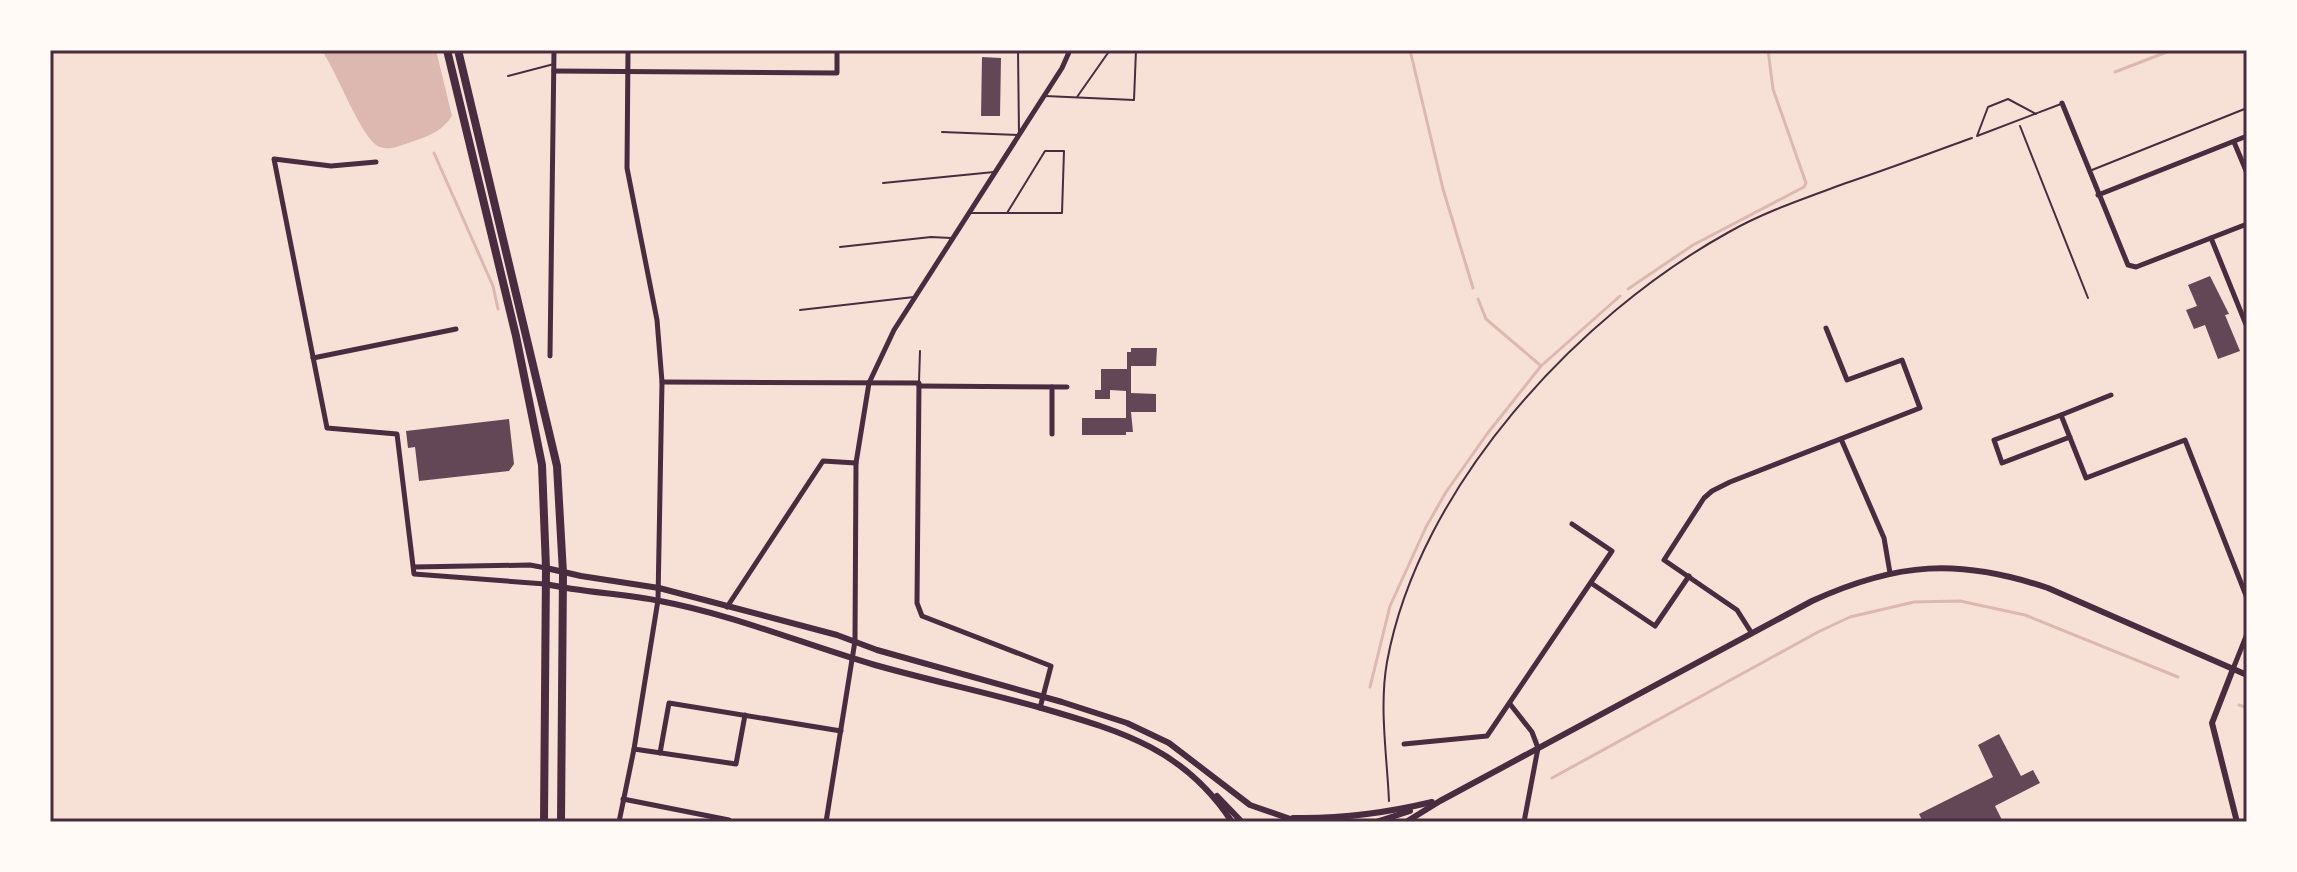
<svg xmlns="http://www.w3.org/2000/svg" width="2297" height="872" font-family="'Space Grotesk',sans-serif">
<rect width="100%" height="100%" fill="#f7e1d7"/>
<path fill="#dcb8b0" d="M321,50h115l16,66c-11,16 -23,20 -41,26 -9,3 -22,9 -31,5 -19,-7 -43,-77 -59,-97z"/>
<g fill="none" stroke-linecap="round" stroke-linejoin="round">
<g stroke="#dcb8b0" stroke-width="3">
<polyline points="1410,50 1443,189 1473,288"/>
<polyline points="2115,72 2172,50"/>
<polyline points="434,153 493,286 498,309"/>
<polyline points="1628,289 1693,245 1804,187 1806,183 1773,89 1768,50"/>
<polyline points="1478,299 1486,319 1540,365"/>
<polyline points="1370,687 1390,606 1426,527 1446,492 1487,434 1541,366 1620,296"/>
<polyline points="2239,705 2247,708"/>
<polyline points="1552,778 1818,632 1850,617 1914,602 1960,601 2025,615 2178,677"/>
</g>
</g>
<g fill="#644757">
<polygon points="982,57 1001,58 1000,116 981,116"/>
<polygon points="2210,276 2229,314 2225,315 2240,351 2218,359 2205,325 2194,329 2186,310 2197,306 2188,285"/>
<polygon points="1131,348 1157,348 1156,366 1131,366 1131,393 1156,394 1156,412 1131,412 1133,432 1126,432 1126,435 1082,435 1082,418 1126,418 1126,391 1110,390 1110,399 1095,399 1095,390 1101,390 1101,369 1127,369 1127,352 1131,352"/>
<polygon points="509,419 514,464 509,471 419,481 415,447 408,448 406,431"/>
<polygon points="1999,734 2021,776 2033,770 2040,783 1995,806 2003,822 1923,822 1919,814 1993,777 1978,745"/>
</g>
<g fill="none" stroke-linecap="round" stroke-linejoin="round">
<g stroke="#4a2c40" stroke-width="2">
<polyline points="2020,126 2088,298"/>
<path d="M1389,801c-2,-45 -10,-94 -2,-139 32,-175 190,-346 342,-430 37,-21 77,-34 117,-49 42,-14 84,-30 126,-45"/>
</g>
<g stroke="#4a2c40" stroke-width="2">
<polyline points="508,76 554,64"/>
<polyline points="1045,96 1134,100 1136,50"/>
<polyline points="1077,97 1110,50"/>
<polyline points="2036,114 2008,99 1988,107 1977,136 2061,104"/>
<polyline points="942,132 1019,135 1018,50"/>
<polyline points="2092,170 2247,108"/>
<polyline points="883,183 994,172"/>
<path d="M971,213c30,0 61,0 91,0l2,-62h-19l-38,62"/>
<polyline points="840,247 931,237 951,238"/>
<polyline points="800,310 914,297"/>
<polyline points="919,382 920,351"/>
</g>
<g stroke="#4a2c40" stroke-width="5">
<polyline points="554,71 837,73 837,50"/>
<polyline points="2062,103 2128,265 2136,267 2247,224"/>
<polyline points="2234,142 2247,173"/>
<polyline points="376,162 331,166 274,159 327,428 397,434 414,574 545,584"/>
<polyline points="2098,195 2247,136"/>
<polyline points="2211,238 2247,327"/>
<polyline points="550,356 554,50"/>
<polyline points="313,358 456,329"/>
<polyline points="662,382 919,383 917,603 922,616 1051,666 1040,708"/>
<polyline points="919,386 1067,387"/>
<polyline points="2061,415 2111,395"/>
<polyline points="1052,434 1052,387"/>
<polyline points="2070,437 2002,463 1994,440 2061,415 2086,478 2185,440 2247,598"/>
<polyline points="1841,439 1884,538 1890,573"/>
<polyline points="414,567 530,565 546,568"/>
<polyline points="1591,583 1655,626 1689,576"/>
<polyline points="727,607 823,461 856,463"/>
<polyline points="1751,632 1737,610 1664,560 1704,498 1712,491 1730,482 1920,408 1902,360 1847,380 1826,328"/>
<polyline points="2233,669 2247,634"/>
<polyline points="1510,704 1532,732 1538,748 1524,822"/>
<polyline points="1404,744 1487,736 1612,551 1572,524"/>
<polyline points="634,749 736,764 745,715"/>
<polyline points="660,753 669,703 841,731"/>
<polyline points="623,799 729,820 729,822"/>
<polyline points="619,822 634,749 658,600 662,382 657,320 627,168 628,50"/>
<polyline points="826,822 855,641 856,463 869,383 894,330 1062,68 1070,50"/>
</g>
<g stroke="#4a2c40" stroke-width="6">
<polyline points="546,568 581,576 659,588 837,635 877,650 1062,702 1127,723 1169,743 1250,805 1299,822"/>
<path d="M546,584c38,9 77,9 114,17 74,14 143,43 215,64 57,16 114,28 170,44 79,23 140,41 187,113"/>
<polyline points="2233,669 2212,723 2237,822"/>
<polyline points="1217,796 1242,822"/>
<path d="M1293,818c48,1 93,-5 139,-16"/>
<polyline points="1376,822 1410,811"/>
<path d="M1406,822l34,-21 372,-200c85,-39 147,-43 236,-13l199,87"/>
</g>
<g stroke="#4a2c40" stroke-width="8">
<polyline points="447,50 516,336 542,465 546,568 544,822"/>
<polyline points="458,50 557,466 563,573 561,822"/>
</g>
</g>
<rect width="2297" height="872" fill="none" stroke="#fffaf5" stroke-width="104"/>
<rect x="52" y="52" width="2193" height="768" fill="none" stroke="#4a2c40" stroke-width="3"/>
</svg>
